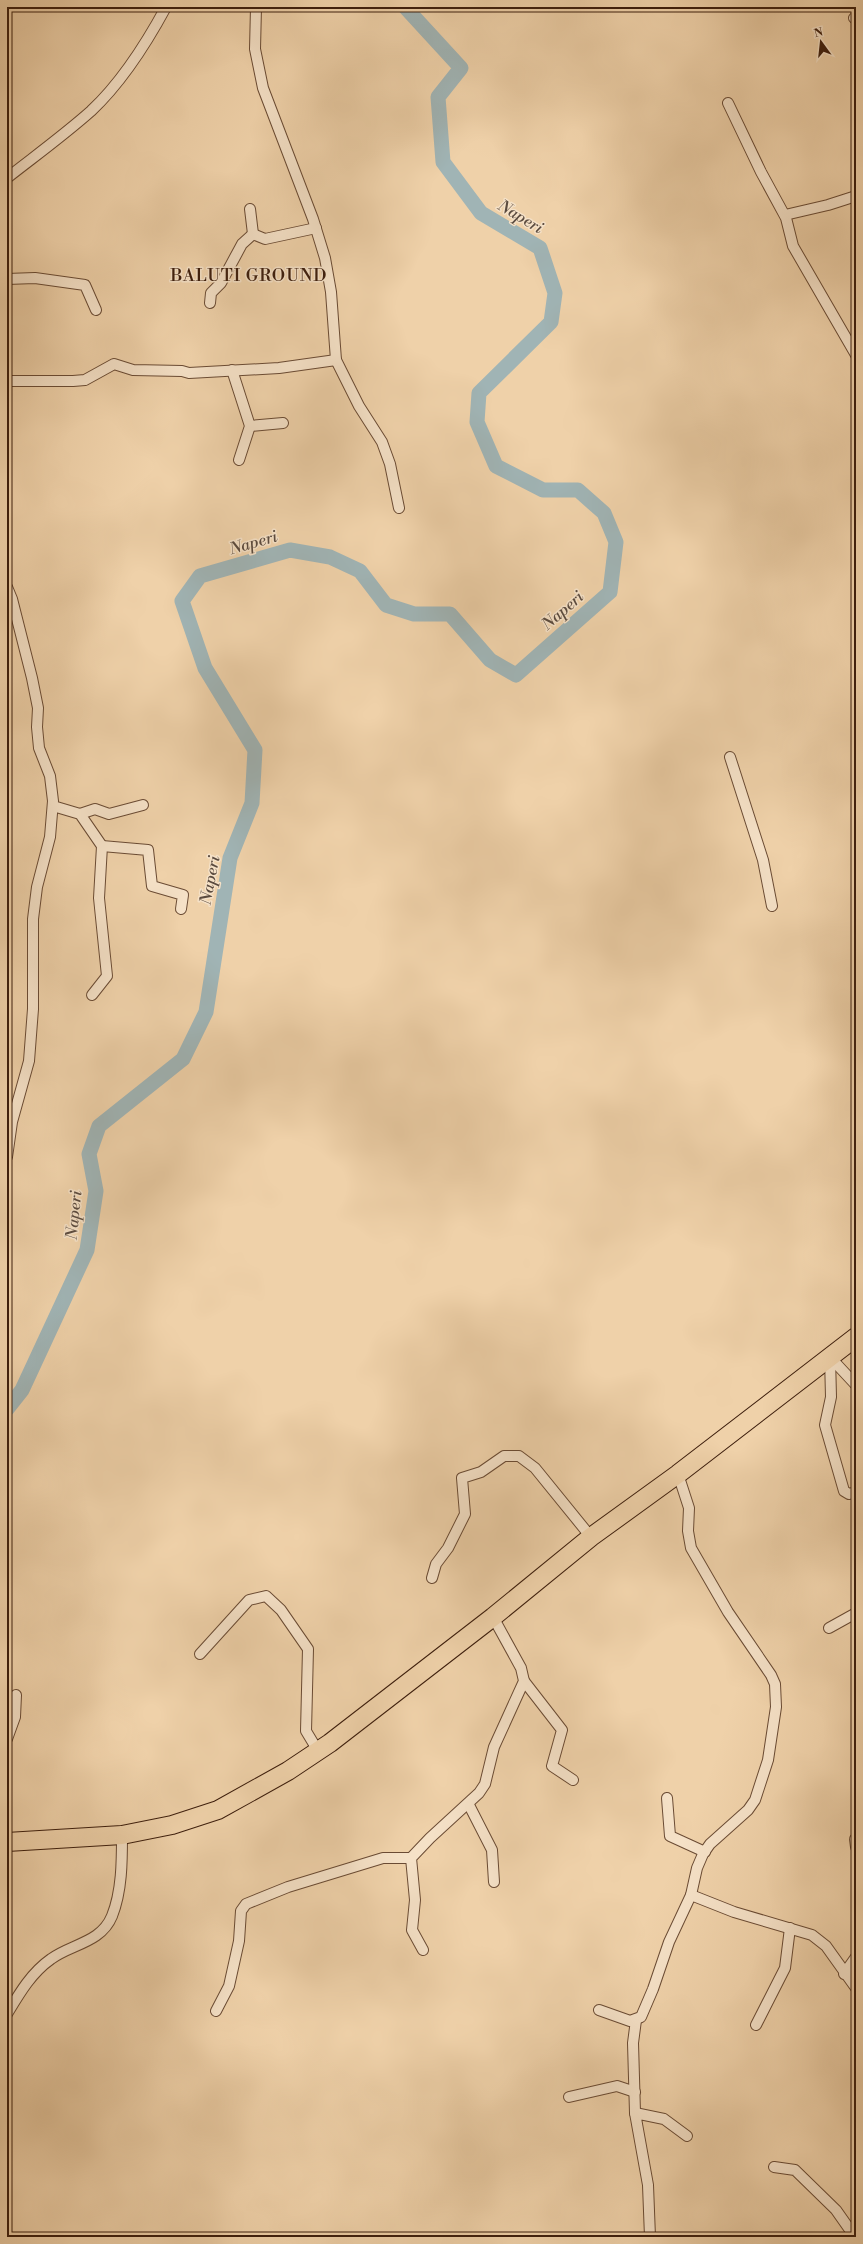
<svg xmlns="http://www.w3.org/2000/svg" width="863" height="2244" font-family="'Libre Bodoni',serif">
<rect width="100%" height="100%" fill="#efd1a9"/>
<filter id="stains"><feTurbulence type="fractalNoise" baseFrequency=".005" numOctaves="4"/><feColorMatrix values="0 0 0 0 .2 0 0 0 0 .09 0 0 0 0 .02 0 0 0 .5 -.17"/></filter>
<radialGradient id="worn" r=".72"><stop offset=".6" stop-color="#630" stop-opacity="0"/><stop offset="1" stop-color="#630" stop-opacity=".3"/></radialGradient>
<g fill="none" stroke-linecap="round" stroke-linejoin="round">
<polyline stroke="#a0b4b5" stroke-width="15" points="7,1409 22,1390 87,1250 96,1191 89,1154 99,1126 183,1059 206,1012 230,858 252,803 255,750 205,668 182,601 200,576 290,550 330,557 360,571 386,605 414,614 450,614 490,660 516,675 610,592 616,542 604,513 578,490 543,490 496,466 477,422 479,393 551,322 555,293 540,248 481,213 443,162 438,97 461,68 405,7"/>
<defs>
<g id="street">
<polyline points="256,7 255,49 263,88 313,219 325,258 331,292 336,360 359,406 382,442 390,464 399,508"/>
<polyline points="854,18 856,17"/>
<polyline points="728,103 761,172 786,218 793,246 856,355"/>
<path d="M7,178c28,-22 57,-43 84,-67 31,-29 55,-67 75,-104"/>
<polyline points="250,209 253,234"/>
<polyline points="785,215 828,205 856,196"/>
<polyline points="253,234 265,239 316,228"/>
<polyline points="7,279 35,278 85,285 96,310"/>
<polyline points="210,303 211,293 221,283 242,244 253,234"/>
<polyline points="232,370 250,426 239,460"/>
<polyline points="7,381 73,381 85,380 114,364 133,370 182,371 189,373 279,368 336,360"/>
<polyline points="250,426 283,423"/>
<polyline points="7,587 12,599 32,678 38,708 37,727 39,748 50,776 53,801 50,837 37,887 33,919 33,1009 29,1061 12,1122 7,1157"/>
<polyline points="730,757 763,860 772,906"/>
<polyline points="53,806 80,814 102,846 99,898 107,976 92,995"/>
<polyline points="80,814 95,809 109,814 143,805"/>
<polyline points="102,846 148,850 152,886 183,895 181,909"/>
<polyline points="830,1357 831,1397 825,1425 844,1491 849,1494 856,1492"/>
<polyline points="830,1357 856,1385"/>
<polyline points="432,1578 436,1564 448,1548 465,1514 462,1478 481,1472 504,1456 519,1456 535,1468 591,1537"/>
<polyline points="829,1628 856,1613"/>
<polyline points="200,1654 249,1600 266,1596 281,1610 308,1649 306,1731 318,1751"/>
<polyline points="524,1681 562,1730 552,1766 573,1780"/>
<polyline points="7,1739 15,1717 16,1695"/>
<polyline points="667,1798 670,1836 705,1852"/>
<polyline points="469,1805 492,1850 494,1882"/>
<polyline points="855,1839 856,1847"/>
<polyline points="691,1895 734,1912 812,1935 826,1946 856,1988"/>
<polyline points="423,1950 412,1930 415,1900 411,1858 430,1838 479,1793 485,1784 494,1747 524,1681 521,1668 493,1617"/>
<polyline points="844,1974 856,1957"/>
<polyline points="599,2010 630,2021 641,2017 653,1989 669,1942 691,1895 697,1868 703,1854 710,1844 748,1810 755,1800 768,1760 776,1707 775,1684 771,1675 728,1612 691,1548 688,1531 689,1508 678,1474"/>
<polyline points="216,2011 229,1986 239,1941 241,1911 246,1904 288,1887 383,1858 411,1858"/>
<path d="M7,2014c12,-20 24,-41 44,-55 20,-15 50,-16 61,-43 10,-25 10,-55 10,-81"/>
<polyline points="756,2025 785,1968 790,1928"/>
<polyline points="569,2097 617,2086 635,2092"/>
<polyline points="635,2113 633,2043 636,2020"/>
<polyline points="774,2167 795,2170 836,2210 855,2237"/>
<polyline points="650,2237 648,2185 635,2113 664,2119 687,2136"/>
</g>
<polyline id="highway" points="7,1842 122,1835 172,1825 218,1810 288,1771 330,1743 493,1617 591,1537 678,1474 856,1337"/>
</defs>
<use href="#street" stroke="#6a4b34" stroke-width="12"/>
<use href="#highway" stroke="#3d1e0d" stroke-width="20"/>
<use href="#street" stroke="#f5e1c7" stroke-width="10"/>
<use href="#highway" stroke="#efd1a9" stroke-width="18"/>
</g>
<g text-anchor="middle" stroke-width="3" stroke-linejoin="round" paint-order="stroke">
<g font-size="16" font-style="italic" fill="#5b4b3f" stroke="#f5e1c7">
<text transform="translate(521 216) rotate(31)" y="6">Naperi</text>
<text transform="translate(253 542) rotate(-16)" y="6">Naperi</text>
<text transform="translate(562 610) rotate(-41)" y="6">Naperi</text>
<text transform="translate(209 880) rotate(-79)" y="6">Naperi</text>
<text transform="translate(73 1215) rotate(-84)" y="6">Naperi</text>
</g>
<g font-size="17" letter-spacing="1" fill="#3d1e0d" stroke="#f5e1c7">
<text x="249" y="281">BALUTI GROUND</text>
</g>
</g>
<rect width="863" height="2244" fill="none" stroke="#efd1a9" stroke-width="24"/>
<rect x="8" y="8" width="847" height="2228" fill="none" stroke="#3d1e0d" stroke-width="2"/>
<rect x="12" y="12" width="839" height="2220" fill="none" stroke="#3d1e0d"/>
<g transform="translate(821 42) rotate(345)" stroke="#f5e1c7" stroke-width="3" paint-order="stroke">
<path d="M0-3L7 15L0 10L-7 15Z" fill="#3d1e0d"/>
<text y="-6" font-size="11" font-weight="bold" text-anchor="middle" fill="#3d1e0d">N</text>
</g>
<rect width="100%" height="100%" filter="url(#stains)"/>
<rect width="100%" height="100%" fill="url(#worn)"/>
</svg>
